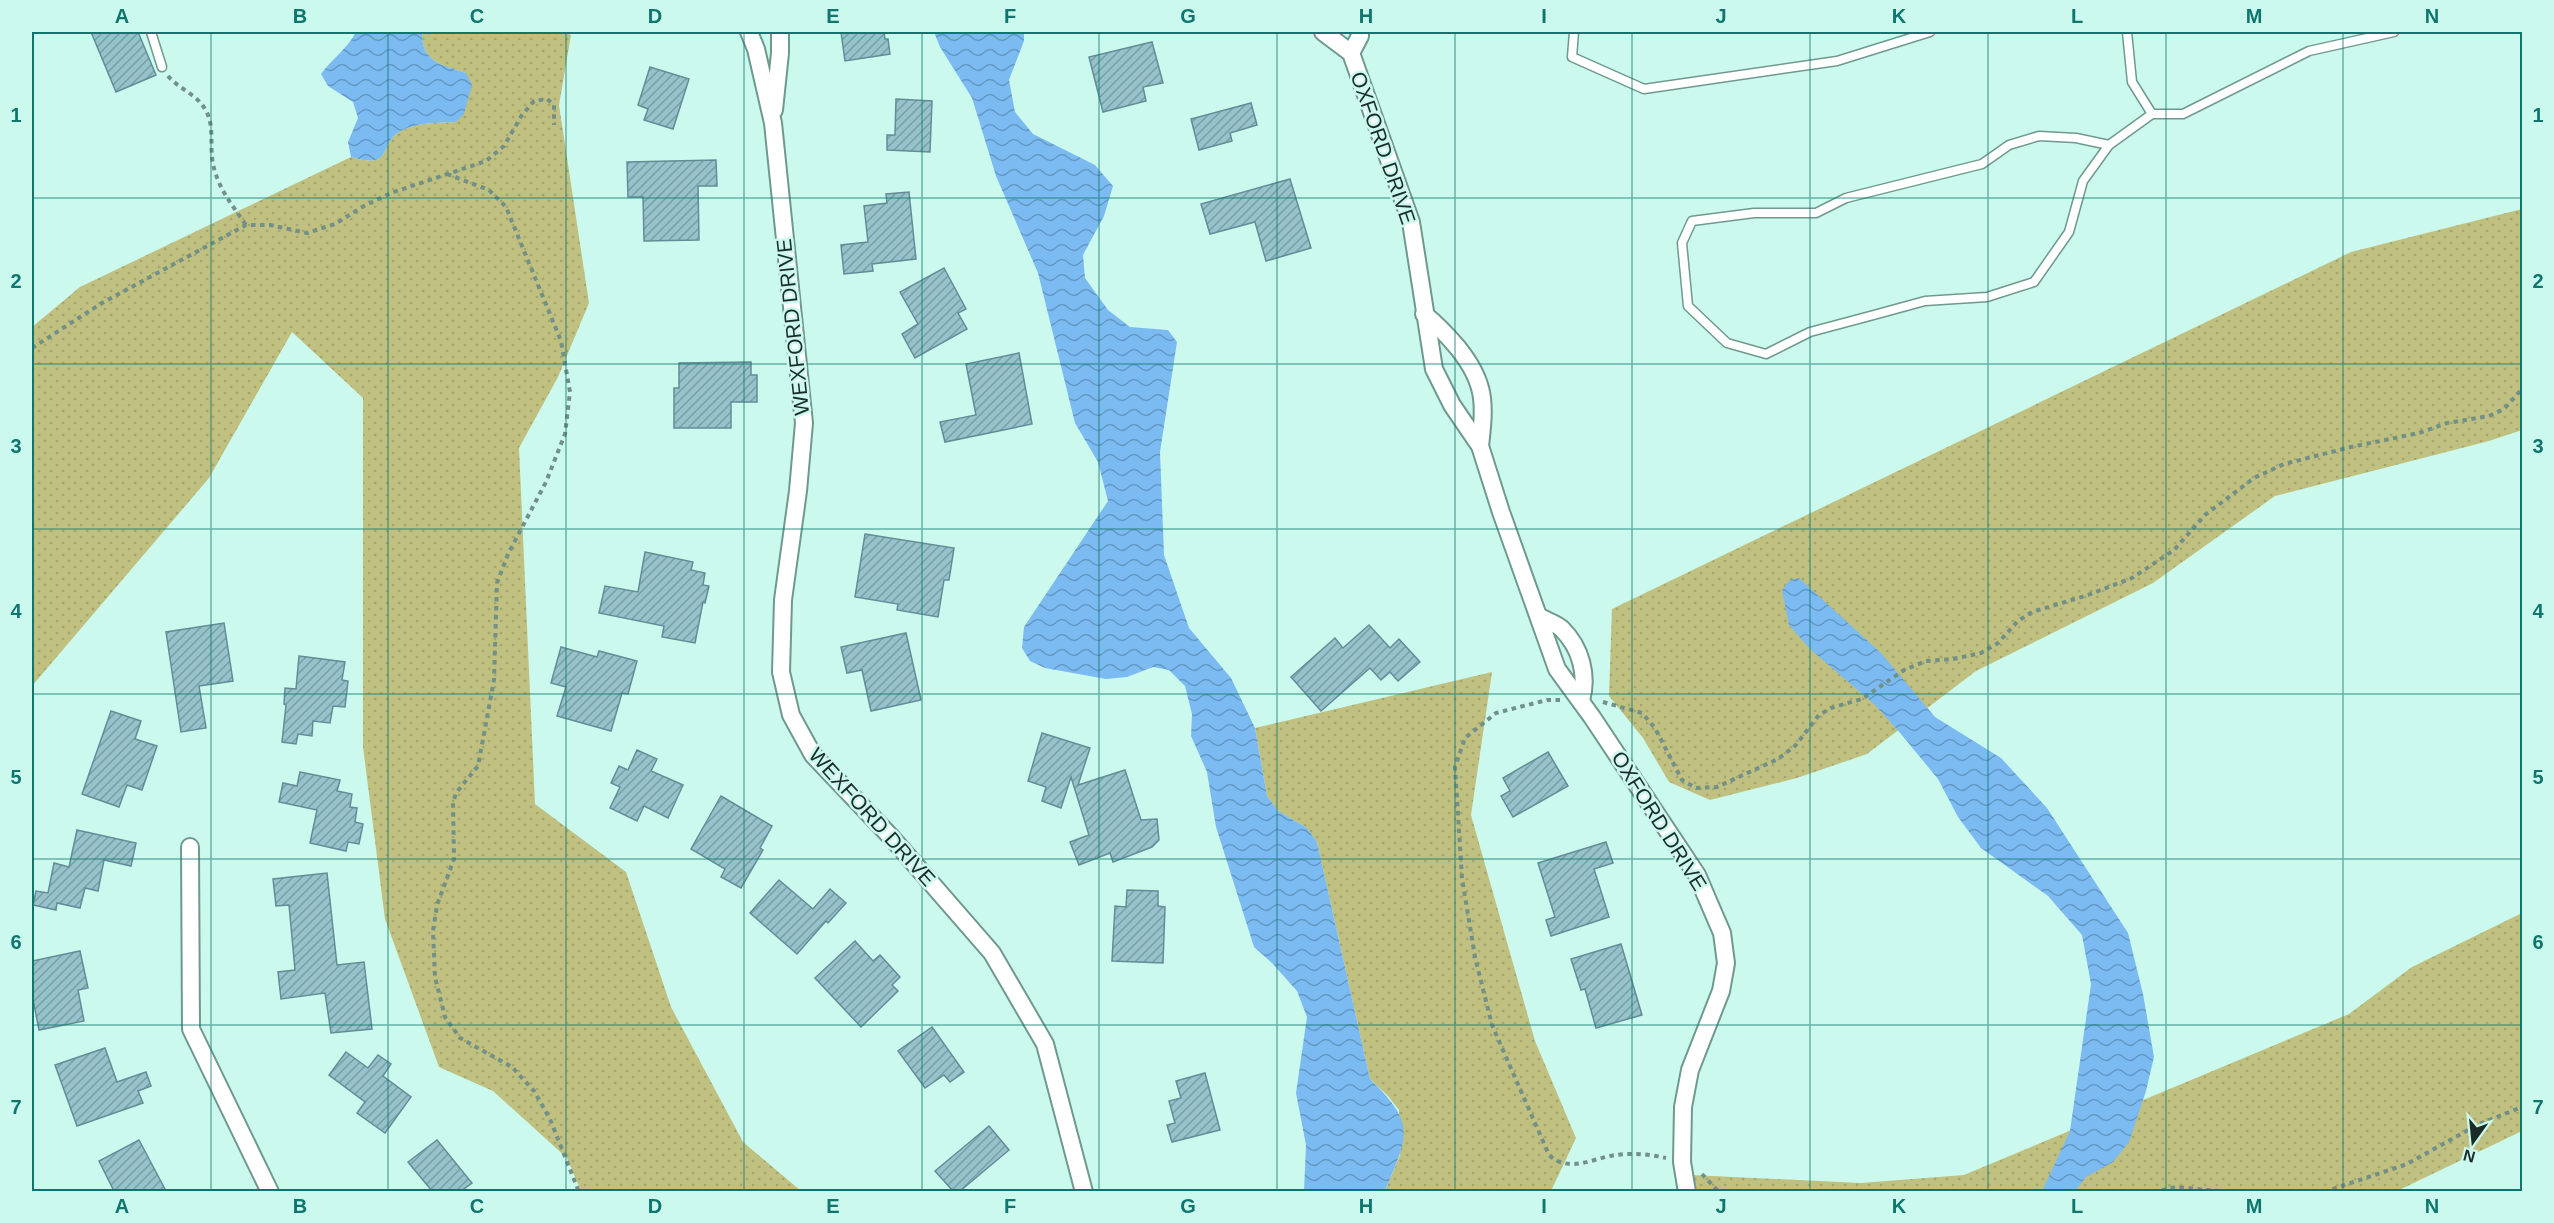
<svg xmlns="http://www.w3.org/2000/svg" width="2554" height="1223" font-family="Arial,sans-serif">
<defs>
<pattern id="grass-dots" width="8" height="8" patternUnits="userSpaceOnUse" patternTransform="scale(1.5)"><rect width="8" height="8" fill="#c0c080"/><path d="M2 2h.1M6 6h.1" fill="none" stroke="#a4a56f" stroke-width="1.8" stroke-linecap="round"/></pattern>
<pattern id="water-waves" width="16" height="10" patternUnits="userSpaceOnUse" patternTransform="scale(1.5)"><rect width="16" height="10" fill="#7bbbf2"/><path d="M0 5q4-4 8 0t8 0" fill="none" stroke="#6498c4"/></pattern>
<pattern id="building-hatch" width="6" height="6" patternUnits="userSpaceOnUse" patternTransform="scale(1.5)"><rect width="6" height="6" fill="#95c2cb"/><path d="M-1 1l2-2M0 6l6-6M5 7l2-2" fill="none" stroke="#799ea5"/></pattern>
</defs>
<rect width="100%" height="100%" fill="#ccf9ed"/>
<g fill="url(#grass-dots)">
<path d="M422,32h143l6,3 -12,70 30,198 -31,74 -39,71 16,356 91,68 45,135 72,135 58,49h-220l-14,-33 -74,-67 -54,-24 -54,-148 -22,-172v-349l-71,-66 -83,146 -177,208v-359l48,-40 271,-130c44,13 26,-13 50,-26 16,-9 37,-8 55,-9l10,-49c-24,-8 -45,-11 -44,-41z"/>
<polygon points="2522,209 2522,430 2489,441 2275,496 2153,583 1976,671 1867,754 1797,778 1710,800 1669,782 1643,738 1609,696 1612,609 2351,252"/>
<polygon points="1492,672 1471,815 1535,1041 1576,1138 1551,1191 1385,1191 1400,1155 1399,1110 1388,1096 1370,1079 1317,842 1307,828 1278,811 1267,796 1255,728"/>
<polygon points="2522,913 2522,1131 2397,1191 1697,1192 1691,1175 1861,1183 1964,1175 2349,1014 2412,967"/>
</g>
<g fill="url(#water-waves)">
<path d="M356,32h66c-1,30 20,33 44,41l6,12 -8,29 -8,8c-18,1 -39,0 -55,9 -24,13 -6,39 -50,26l-3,-15 10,-24 -5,-16 -25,-16 -7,-12c11,-15 27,-26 35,-42z"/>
<path d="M934,32h90v9l-15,39 6,32 18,22 62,31 18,21 -9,30 -21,39 2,23 23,32 22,17 38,3 9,12 -17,110 4,103 25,73 42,50 24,50 12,68 11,15 29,17 10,14 53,237c47,46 38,56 15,112h-81l2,-46 -10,-52 11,-76 -10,-26 -25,-28 -18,-16 -38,-120 -9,-55 -16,-36 1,-22 -7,-28 -16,-16 -16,-3 -26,10 -21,2 -61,-11 -15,-7 -8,-13 2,-21 84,-126 -10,-39 -23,-39 -37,-150 -42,-97 -24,-78 -32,-51z"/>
<polygon points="1799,578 1881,653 1935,717 2001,758 2047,808 2128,933 2143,994 2154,1057 2146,1091 2129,1142 2113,1162 2086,1177 2075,1191 2042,1191 2070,1131 2091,984 2082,935 2048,896 1981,848 1958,817 1938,779 1901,734 1875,705 1810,649 1789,625 1782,590 1790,580"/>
</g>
<g fill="url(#building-hatch)" stroke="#628d96" stroke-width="1.5">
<polygon points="91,32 138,32 156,75 116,92"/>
<polygon points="841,32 884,32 885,39 888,39 890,54 845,61"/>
<polygon points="1152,42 1163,83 1143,87 1146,101 1103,112 1089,57"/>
<polygon points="650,67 689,79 673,129 644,120 648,109 638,105"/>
<polygon points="896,99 932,101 930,152 887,150 887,135 895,135"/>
<polygon points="1251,103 1257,125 1230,133 1232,141 1199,150 1191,119"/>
<polygon points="716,160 717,186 698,186 699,240 644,241 643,197 628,197 627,162"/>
<polygon points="1290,179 1311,248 1266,261 1255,222 1210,234 1201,204"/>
<polygon points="909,192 916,259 872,264 873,271 844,274 841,245 868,242 864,206 887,203 886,194"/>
<polygon points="944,268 966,309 958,313 967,329 915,358 902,334 918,324 900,292"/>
<polygon points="1019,353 1032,424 945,442 940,422 976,415 966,364"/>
<polygon points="751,362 751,375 757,375 757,402 731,402 731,428 674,428 674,388 679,388 679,363"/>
<polygon points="865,534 954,548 949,580 944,580 938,617 897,610 898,604 855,597"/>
<polygon points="645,552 693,562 691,570 705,573 703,585 709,586 705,603 703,602 695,643 662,637 664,626 599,613 605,586 638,592"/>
<polygon points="224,623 233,681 199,686 206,728 181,732 166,632"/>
<polygon points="1369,625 1390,648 1399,639 1420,662 1398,681 1390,672 1381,680 1370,668 1321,711 1291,677 1335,638 1343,648"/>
<polygon points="906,633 921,700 871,711 862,670 847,673 841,647"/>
<polygon points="561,647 597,657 599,651 637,661 628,694 622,693 611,731 557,716 566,687 551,683"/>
<polygon points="299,656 345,662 342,680 348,681 345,707 333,706 330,723 313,721 312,736 298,734 296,744 282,742 286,705 284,704 285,688 296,689"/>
<polygon points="111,711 141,721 135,739 157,746 142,790 127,785 119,807 82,794"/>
<polygon points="1042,733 1090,748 1078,785 1125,770 1141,820 1157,819 1159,840 1152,847 1113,862 1110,853 1079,865 1070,842 1089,835 1071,777 1061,808 1042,801 1046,787 1028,781"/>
<polygon points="637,750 657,759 651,771 683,785 668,818 644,806 637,821 610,808 620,787 611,783 619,766 628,770"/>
<polygon points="1548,752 1568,786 1513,817 1501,796 1510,791 1503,778"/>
<polygon points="300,772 340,780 337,791 352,794 350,807 357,808 355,822 363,824 359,844 348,842 346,851 310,843 317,810 279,802 283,783 297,786"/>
<polygon points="721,796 772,826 760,848 763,850 741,888 721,877 725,869 691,849"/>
<polygon points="77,830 136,843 131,866 104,860 98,891 85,888 80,908 57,903 56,910 33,905 36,891 48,893 54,863 69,867"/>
<polygon points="1606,842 1613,863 1594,869 1609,917 1551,936 1546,920 1555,917 1538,863"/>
<polygon points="327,873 337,965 364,962 372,1029 331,1033 325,993 281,999 278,972 295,970 289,905 276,906 273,879"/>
<polygon points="779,880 813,909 830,889 846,903 828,923 826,921 797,954 750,913"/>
<polygon points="1127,890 1158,891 1158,906 1165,907 1163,963 1112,961 1115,906 1126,907"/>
<polygon points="855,941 873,961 880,955 900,977 892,985 898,991 861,1027 815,978"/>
<polygon points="1621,944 1642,1015 1596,1028 1585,989 1581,990 1571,959"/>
<polygon points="80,951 88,988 78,990 84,1021 39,1030 32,994 32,961"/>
<polygon points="932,1027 964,1072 950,1082 944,1075 925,1088 898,1051"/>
<polygon points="105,1048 117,1082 146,1072 151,1086 138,1091 143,1103 77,1126 55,1065"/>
<polygon points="346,1052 368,1068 378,1055 391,1064 383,1076 411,1097 385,1133 357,1113 365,1102 329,1075"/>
<polygon points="1205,1073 1220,1130 1172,1142 1167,1125 1175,1123 1169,1101 1181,1098 1176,1081"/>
<polygon points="989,1126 1009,1150 960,1191 953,1191 935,1171"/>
<polygon points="139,1140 166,1191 114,1191 99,1161"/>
<polygon points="437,1140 472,1183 461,1191 432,1191 408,1162"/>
</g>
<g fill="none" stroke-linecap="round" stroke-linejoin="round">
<defs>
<g id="service">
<polyline points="151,32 162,67"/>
<polyline points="1574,32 1572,57 1644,89 1837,61 1930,32"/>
<polyline points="2127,32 2132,82 2152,114 2183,114 2309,51 2394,32"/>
<polyline points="2109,145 2083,181 2069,232 2034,282 1987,297 1925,301 1870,316 1810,332 1766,354 1727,343 1688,306 1682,243 1692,221 1754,213 1816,213 1846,198 1982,164 2009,145 2039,136 2076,138 2109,145 2152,114"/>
</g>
<g id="minor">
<polyline points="749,32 756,49 773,123 804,423 798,491 783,600 781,672 791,715 813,755 892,838 992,953 1045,1044 1084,1192"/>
<polyline points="1323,32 1351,53 1411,222 1434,369 1452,405 1480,446 1501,512 1557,669 1592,717 1697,875 1722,933 1726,963 1721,991 1690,1070 1683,1107 1682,1162 1687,1192"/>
<polyline points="1351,53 1360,36 1360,32"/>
<polyline points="774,110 780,53 780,32"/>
<path d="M1424,314c14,11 23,21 34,34 28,35 27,55 22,98"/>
<path d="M1540,617c7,4 17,7 22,12 19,19 26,46 19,72"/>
<polyline points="190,847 191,1029 270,1192"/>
</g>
</defs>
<use href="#service" stroke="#6f998e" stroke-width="11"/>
<use href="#minor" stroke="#6f998e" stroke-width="20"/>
<g stroke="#719088" stroke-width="4" stroke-dasharray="4.5 4.5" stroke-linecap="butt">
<path d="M168,76c10,12 27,18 35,30 13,17 6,39 10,58 5,24 19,41 33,61"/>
<polyline points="447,174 489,190 506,207 561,341 570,392 565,434 546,482 508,554 497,583 494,680 478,766 456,793 453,803 454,859 437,905 433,931 435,977 445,1017 460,1038 512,1067 534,1091 550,1119 579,1192"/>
<polyline points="32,348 102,303 246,225 270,225 307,233 335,224 364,206 391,193 486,161 504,146 522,115 534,101 547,99 554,105 554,125"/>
<path d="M1560,700h-13l-51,13 -31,25 -10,29 7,111 13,79 17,68 57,130c20,18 42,4 66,0 17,-2 34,-1 51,3"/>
<polyline points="1603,702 1642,713 1655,728 1682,780 1696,788 1717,787 1778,759 1795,746 1819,715 1831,708 1862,699 1904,670 1926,661 1953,659 1981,653 1998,643 2018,621 2032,612 2088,595 2132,578 2174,550 2205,515 2254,478 2284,464 2351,447 2419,433 2447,423 2489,416 2504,409 2522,389"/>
<polyline points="1702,1174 1719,1192"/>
<polyline points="2153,1192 2176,1187 2230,1192"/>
<polyline points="2261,1192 2288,1192"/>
<polyline points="2324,1192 2407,1164 2479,1124 2522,1107"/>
</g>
<use href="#service" stroke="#fff" stroke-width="8"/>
<use href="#minor" stroke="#fff" stroke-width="16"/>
</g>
<path fill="none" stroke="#0f766e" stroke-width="1.5" stroke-opacity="0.55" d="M211,32v1160M388,32v1160M566,32v1160M744,32v1160M922,32v1160M1099,32v1160M1277,32v1160M1455,32v1160M1632,32v1160M1810,32v1160M1988,32v1160M2166,32v1160M2343,32v1160M32,198h2490M32,364h2490M32,529h2490M32,694h2490M32,859h2490M32,1025h2490"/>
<g text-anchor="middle" stroke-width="5" stroke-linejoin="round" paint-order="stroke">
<g font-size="21" fill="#1b2c28" stroke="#ccf9ed">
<text transform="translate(1383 148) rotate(71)" y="7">OXFORD DRIVE</text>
<text transform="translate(793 327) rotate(-96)" y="7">WEXFORD DRIVE</text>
<text transform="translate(872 817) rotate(48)" y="7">WEXFORD DRIVE</text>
<text transform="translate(1659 821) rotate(58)" y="7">OXFORD DRIVE</text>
</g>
</g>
<rect width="2554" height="1223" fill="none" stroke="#ccf9ed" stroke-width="66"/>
<g transform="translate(2473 1142) rotate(195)" stroke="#ccf9ed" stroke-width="4.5" paint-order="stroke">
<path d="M0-4.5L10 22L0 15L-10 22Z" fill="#1b2c28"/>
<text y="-9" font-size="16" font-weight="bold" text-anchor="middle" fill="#1b2c28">N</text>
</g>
<rect x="33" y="33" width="2488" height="1157" fill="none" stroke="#0f766e" stroke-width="2"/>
<g font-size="20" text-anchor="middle" font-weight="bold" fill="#0f766e">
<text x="122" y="23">A</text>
<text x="300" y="23">B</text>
<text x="477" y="23">C</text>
<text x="655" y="23">D</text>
<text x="833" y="23">E</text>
<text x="1010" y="23">F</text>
<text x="1188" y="23">G</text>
<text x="1366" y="23">H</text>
<text x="1544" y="23">I</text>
<text x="1721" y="23">J</text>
<text x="1899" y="23">K</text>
<text x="2077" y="23">L</text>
<text x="2254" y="23">M</text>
<text x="2432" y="23">N</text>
<text x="16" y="122">1</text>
<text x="2538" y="122">1</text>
<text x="16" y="288">2</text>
<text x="2538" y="288">2</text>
<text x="16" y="453">3</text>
<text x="2538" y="453">3</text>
<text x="16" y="618">4</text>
<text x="2538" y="618">4</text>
<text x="16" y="784">5</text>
<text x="2538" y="784">5</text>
<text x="16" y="949">6</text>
<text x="2538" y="949">6</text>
<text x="16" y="1114">7</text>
<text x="2538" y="1114">7</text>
<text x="122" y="1213">A</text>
<text x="300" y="1213">B</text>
<text x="477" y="1213">C</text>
<text x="655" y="1213">D</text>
<text x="833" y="1213">E</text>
<text x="1010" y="1213">F</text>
<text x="1188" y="1213">G</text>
<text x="1366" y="1213">H</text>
<text x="1544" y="1213">I</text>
<text x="1721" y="1213">J</text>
<text x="1899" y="1213">K</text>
<text x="2077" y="1213">L</text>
<text x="2254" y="1213">M</text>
<text x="2432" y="1213">N</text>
</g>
</svg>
